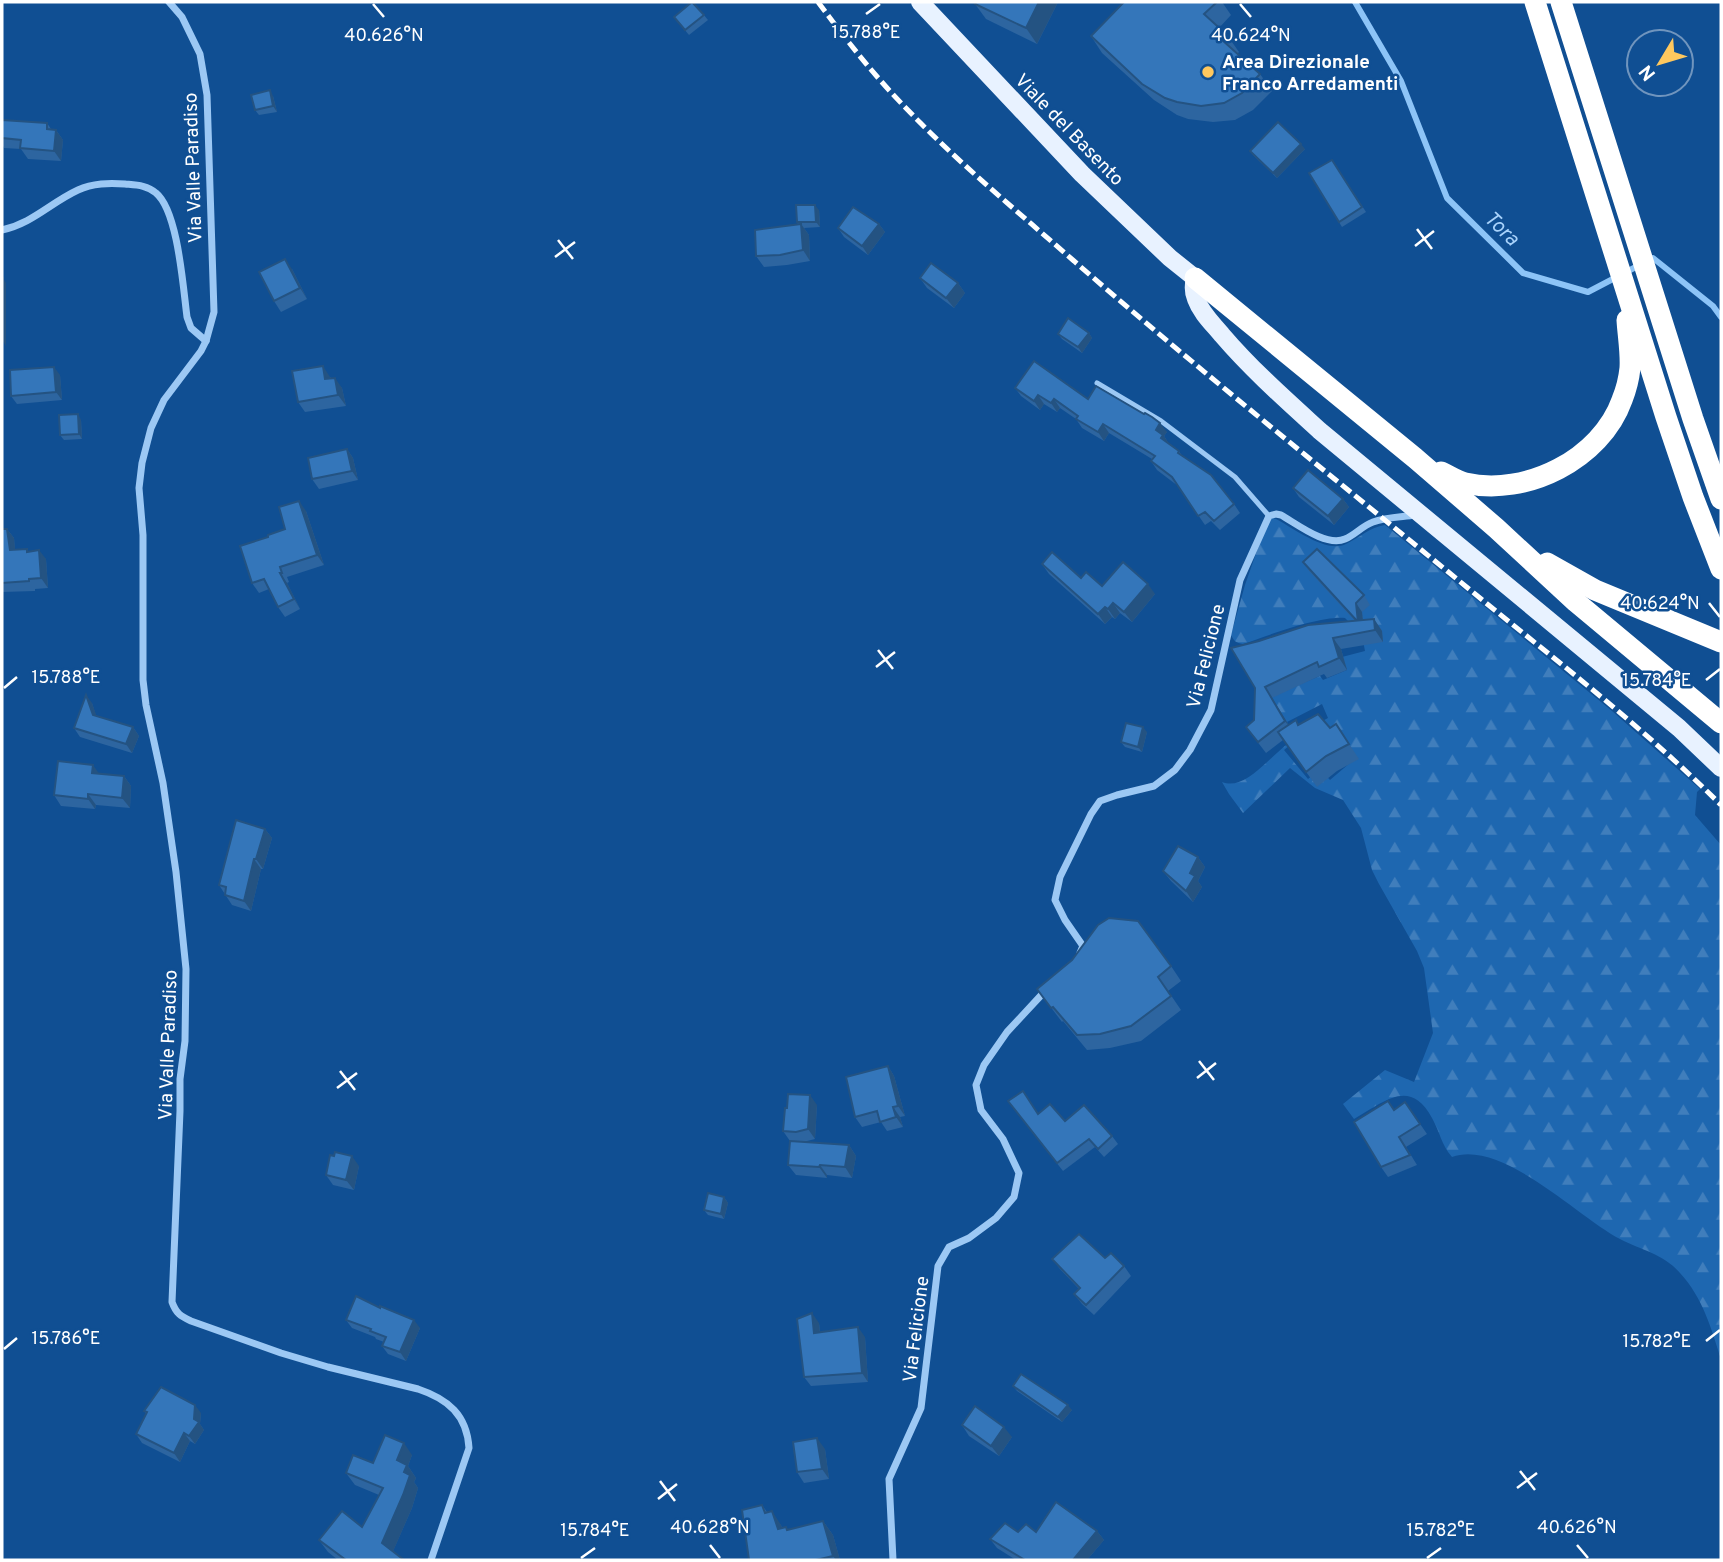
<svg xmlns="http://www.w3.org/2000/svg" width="1723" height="1562" font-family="Overpass,sans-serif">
<defs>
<pattern id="forest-firs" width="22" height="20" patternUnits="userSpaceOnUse" patternTransform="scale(1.75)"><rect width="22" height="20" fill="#1e67b0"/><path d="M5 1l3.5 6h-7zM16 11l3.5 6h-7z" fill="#407ebc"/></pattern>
</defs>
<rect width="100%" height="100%" fill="#104f93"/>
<path fill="url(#forest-firs)" d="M1271,517l5,2c17,9 51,35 70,25 13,-6 24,-17 39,-19l227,186 88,78 -3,3 -2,23 26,30v514c-10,-31 -18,-61 -41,-86 -16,-19 -39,-23 -60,-34 -42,-22 -118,-100 -168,-82 -11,-13 -12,-25 -20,-39 -22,-41 -48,-16 -78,1l-11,-15 42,-34 29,12 19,-49 -9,-65 -7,-17 -38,-67 -7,-14 -11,-42 -18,-28 -28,-12 -25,-20 -47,45 -14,-19 -7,-12c27,11 55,-38 78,-45l-16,13 24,29 12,-10 10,11 27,-23 -40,-33 11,-6 -6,-14 -35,18 -11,-16 -14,-6 58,-24 3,4 24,-10 -5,-13 23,-6 -3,-16 -17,-17c-26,-2 -76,17 -102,26 -7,-1 -9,-3 -12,-9l14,-50 23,-66z"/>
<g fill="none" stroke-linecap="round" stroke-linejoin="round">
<polyline stroke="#8dc4f7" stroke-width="6" points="1355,2 1401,81 1447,198 1523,273 1588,292 1653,258 1713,306 1721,317"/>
<polyline stroke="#9cc8f4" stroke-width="5" points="1097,383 1161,421 1235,477 1269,516"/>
<g stroke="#9cc8f4" stroke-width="7">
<path d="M169,2l13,15 18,37 7,41 7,217 -8,29 -5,10 -37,49 -13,28 -9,35 -3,25 4,47v145l3,25 17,78 13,89 10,97 -1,72 -5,38v32l-8,191c4,11 8,14 19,19l90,32 47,14 90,22c30,10 49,26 51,59l-38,112"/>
<path d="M2,230c31,-7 48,-27 76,-40 15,-7 31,-7 47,-6 11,1 22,1 31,9 22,18 27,94 31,124l4,11 15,13"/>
<path d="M1080,953l3,-7 -18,-26 -10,-20 5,-23 31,-63 9,-13 17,-6 37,-9 21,-16 15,-20 21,-40 29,-130 29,-64 7,-2 5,1c16,9 45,32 64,24 10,-4 17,-13 28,-17 13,-5 28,-5 42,-7"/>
<polyline points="893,1560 889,1479 921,1408 938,1266 949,1247 969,1238 996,1218 1014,1197 1019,1173 1003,1139 981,1110 976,1085 984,1065 1007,1032 1046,990"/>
</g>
<path stroke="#e8f2ff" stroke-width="18" d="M920,2l162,172 88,84 25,20c-2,8 -2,14 1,21 5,14 17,25 26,36 30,35 64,65 98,96l359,297 42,40"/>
<g stroke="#fff" stroke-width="21">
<polyline points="1535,2 1666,417 1693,497 1721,569"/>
<polyline points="1561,2 1693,419 1721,499"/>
<polyline points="1195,278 1415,458 1496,528 1576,602 1721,723"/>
<path d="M1441,472c7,3 16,9 24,11 61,14 136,-24 157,-83 4,-10 7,-22 8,-32 1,-15 -2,-32 -3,-48"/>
<polyline points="1547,563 1595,590 1721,642"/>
</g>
<path stroke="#fff" stroke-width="5" stroke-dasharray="12 5" stroke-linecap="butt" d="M818,2c26,35 54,71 85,103 53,56 113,105 171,156 134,117 274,228 412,342 80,65 162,129 235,202"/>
</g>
<g fill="#2d65a0">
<polygon points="693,2 708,20 689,35 674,17"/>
<polygon points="976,2 1058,2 1037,44 986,19 975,4"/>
<polygon points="1124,2 1222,2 1231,15 1219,28 1227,35 1239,52 1237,54 1260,74 1272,91 1253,110 1235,120 1213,122 1188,119 1177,115 1154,100 1102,53 1091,36"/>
<polygon points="273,96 277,112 259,115 255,110"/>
<polygon points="2,120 47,123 51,129 56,130 63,140 61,161 28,159 21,149 4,148 2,144"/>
<polygon points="1305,149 1277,178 1254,156 1250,151"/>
<polygon points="1332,160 1366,212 1342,227 1309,173"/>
<polygon points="819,210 820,227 804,228 809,235 810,261 787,265 764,267 756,256 798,225 797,222"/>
<polygon points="879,224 885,232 868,255 844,237 838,228"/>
<polygon points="292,269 307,299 281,312 274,301"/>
<polygon points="920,278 958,283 965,293 954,308 927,288"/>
<polygon points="1089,333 1092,338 1082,353 1062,339 1058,334"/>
<polygon points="60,375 62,400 17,404 11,396"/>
<polygon points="330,377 331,378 342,388 346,406 305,412 298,402"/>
<polygon points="1015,388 1088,399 1167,432 1164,436 1169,444 1179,451 1182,456 1234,504 1240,513 1220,530 1211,521 1205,525 1178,486 1157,470 1151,461 1152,459 1109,433 1104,441 1082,428 1076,419 1060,408 1057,412 1044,404 1040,410 1021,396"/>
<polygon points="81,420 82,439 64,440 60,435"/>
<polygon points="347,449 353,458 358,480 319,489 312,479"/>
<polygon points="1293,488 1343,499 1349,507 1334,525 1299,497"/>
<polygon points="306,511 324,565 287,577 289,582 287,583 300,609 285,617 278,607 269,589 259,593 252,583 268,537 285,529"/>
<polygon points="2,529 7,529 14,538 15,550 29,552 46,559 48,588 35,589 35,591 2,592"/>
<polygon points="1303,562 1364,595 1370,605 1362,612 1363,620 1374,619 1382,631 1383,642 1341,649 1347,670 1327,678 1324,674 1272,698 1289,725 1299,725 1330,728 1336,724 1359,759 1337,771 1317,787 1283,740 1266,753 1246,727 1254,720 1255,688 1355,621 1309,571"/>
<polygon points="1042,564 1102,586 1155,594 1132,622 1120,613 1115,619 1112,617 1105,624 1049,574"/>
<polygon points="92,703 96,716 133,727 139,736 132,753 80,737 74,728"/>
<polygon points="1147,732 1142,752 1125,747 1121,742"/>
<polygon points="98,773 124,776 131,786 130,808 96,805 95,809 61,806 54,795"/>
<polygon points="265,829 272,838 263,869 261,869 251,911 232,905 219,885"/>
<polygon points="1198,857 1205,867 1198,881 1202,887 1193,902 1171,881 1163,871"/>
<polygon points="1171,966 1181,981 1168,991 1181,1010 1141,1041 1110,1048 1087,1050 1063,1021 1062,1022 1037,989"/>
<polygon points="888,1066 894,1076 905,1116 900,1117 903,1127 887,1131 881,1122 862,1127 855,1117"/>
<polygon points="1008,1101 1038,1113 1112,1136 1118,1144 1104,1157 1095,1147 1063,1171"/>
<polygon points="1388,1101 1394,1110 1405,1102 1427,1134 1406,1147 1417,1165 1388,1177 1381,1167"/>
<polygon points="817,1105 815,1139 803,1142 849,1145 856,1156 852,1178 827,1175 827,1178 796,1175 788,1165 795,1141 790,1141 783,1131"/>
<polygon points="359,1166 354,1190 333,1185 326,1175"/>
<polygon points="724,1197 728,1203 724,1219 708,1215 704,1210"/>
<polygon points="1105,1258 1124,1266 1131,1276 1094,1315 1082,1304 1074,1294 1079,1289 1060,1269 1052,1259"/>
<polygon points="346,1320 420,1328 406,1361 388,1354 382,1346 384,1342 376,1339 375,1337 352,1328"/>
<polygon points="819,1323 820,1332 865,1337 868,1382 811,1386 804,1377"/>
<polygon points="1013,1386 1072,1410 1062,1422 1017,1391"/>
<polygon points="144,1411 201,1413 200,1424 204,1430 195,1444 190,1441 180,1462 142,1443 136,1434 146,1414"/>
<polygon points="962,1425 1012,1437 999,1456 969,1436"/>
<polygon points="825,1449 829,1479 804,1483 797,1472"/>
<polygon points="412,1455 408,1466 416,1478 414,1482 418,1488 412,1508 393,1551 404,1560 338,1560 328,1552 319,1540 362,1527 379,1495 355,1485 346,1473"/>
<polygon points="762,1505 767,1512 781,1525 782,1528 787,1530 823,1521 833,1535 840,1560 749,1560"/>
<polygon points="1097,1531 1104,1540 1087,1560 1016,1560 997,1548 990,1539 1018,1532"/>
</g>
<g fill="#245382">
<polygon points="1039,2 1058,2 1037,44 1026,28"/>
<polygon points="270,90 273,96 277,112 273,106"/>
<polygon points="56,130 63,140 61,161 54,151"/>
<polygon points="1301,144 1305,149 1277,178 1273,173"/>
<polygon points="815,205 819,210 820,227 816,222"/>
<polygon points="801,224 809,235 810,261 803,250"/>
<polygon points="879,224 885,232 868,255 862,246"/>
<polygon points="285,259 292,269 307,299 300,288"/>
<polygon points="3,278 6,283 6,346 3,341"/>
<polygon points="958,283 965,293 954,308 946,298"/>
<polygon points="1089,333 1092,338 1082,353 1078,347"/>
<polygon points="323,366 330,377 332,389 325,379"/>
<polygon points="54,367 60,375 62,400 56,392"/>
<polygon points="335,378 342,388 346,406 338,395"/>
<polygon points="1038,395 1044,404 1040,410 1034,401"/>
<polygon points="1054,399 1060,408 1057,412 1051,403"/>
<polygon points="78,414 81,420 82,439 79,434"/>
<polygon points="1160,423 1167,432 1164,436 1169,444 1167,447 1156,430"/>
<polygon points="1103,424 1109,433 1104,441 1098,432"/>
<polygon points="347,449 353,458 358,480 352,471"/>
<polygon points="1343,499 1349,507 1334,525 1328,516"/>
<polygon points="299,501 306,511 324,565 317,555"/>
<polygon points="7,529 14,538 16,559 10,550"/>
<polygon points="39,550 46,559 48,588 41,578"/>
<polygon points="280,573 287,583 300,609 294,599"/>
<polygon points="1148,584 1155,594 1132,622 1124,612"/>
<polygon points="1113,603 1120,613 1115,619 1108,609"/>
<polygon points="1356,603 1362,612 1364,631 1358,622"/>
<polygon points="1105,607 1112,617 1105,624 1098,614"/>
<polygon points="1374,619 1382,631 1383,642 1375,630"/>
<polygon points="1333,638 1341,649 1347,670 1339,658"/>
<polygon points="1265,687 1272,698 1293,732 1285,721"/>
<polygon points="86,695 92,703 99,723 93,715"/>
<polygon points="133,727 139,736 132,753 126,744"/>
<polygon points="1143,727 1147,732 1142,752 1138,747"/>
<polygon points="93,765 100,775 92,773"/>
<polygon points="124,776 131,786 130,808 122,798"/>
<polygon points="88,794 96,805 95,809 88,799"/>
<polygon points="265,829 272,838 263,869 256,859"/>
<polygon points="1198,857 1205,867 1198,881 1202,887 1193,902 1186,891 1190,873"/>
<polygon points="254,859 261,869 251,911 244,901"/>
<polygon points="888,1066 894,1076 905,1116 898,1106"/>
<polygon points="810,1095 817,1105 815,1139 808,1129"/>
<polygon points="893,1107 900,1117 903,1127 896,1117"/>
<polygon points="849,1145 856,1156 852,1178 845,1167"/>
<polygon points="352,1156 359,1166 354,1190 346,1180"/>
<polygon points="820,1165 827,1175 827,1178 819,1167"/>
<polygon points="724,1197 728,1203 724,1219 721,1214"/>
<polygon points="812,1313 819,1323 821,1342 814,1333"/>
<polygon points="414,1320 420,1328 406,1361 400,1352"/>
<polygon points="858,1327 865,1337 868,1382 862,1373"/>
<polygon points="195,1405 201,1413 200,1424 204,1430 195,1444 189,1436 194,1419"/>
<polygon points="1068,1405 1072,1410 1062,1422 1058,1417"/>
<polygon points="1004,1427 1012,1437 999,1456 991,1446"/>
<polygon points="184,1433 190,1441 180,1462 174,1453"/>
<polygon points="817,1438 825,1449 829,1479 822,1469"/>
<polygon points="404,1443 412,1455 408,1466 416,1478 414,1482 418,1488 412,1508 391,1556 382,1543 397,1460"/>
<polygon points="772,1511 781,1525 787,1542 778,1529"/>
<polygon points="823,1521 833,1535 840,1560 836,1560 833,1556"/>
<polygon points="1097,1531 1104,1540 1087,1560 1073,1560"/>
</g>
<g fill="#3476ba" stroke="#245382" stroke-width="2">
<polygon points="692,2 704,15 685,30 674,17"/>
<polygon points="976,2 1039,2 1026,28 975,4"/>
<polygon points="1124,2 1217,2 1204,14 1227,35 1222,40 1260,74 1242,93 1224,103 1201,106 1177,102 1165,98 1142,84 1091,36"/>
<polygon points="270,90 273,106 255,110 251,95"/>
<polygon points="2,120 47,123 47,129 56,130 54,151 20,148 21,140 2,138"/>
<polygon points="1278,122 1301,144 1273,173 1250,151"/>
<polygon points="1332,160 1362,207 1339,222 1309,173"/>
<polygon points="796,205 815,205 816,222 797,222"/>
<polygon points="853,207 879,224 862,246 838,228"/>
<polygon points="801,224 803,250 780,255 756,256 755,230"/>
<polygon points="285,259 300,288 274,301 259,272"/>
<polygon points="931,263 958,283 946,298 920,278"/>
<rect x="2" y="278" width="1" height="63"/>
<polygon points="1068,318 1089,333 1078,347 1058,334"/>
<polygon points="1034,361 1088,399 1096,386 1144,414 1145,413 1152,417 1160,423 1156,430 1163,435 1161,438 1179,451 1178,453 1211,475 1234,504 1214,521 1205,512 1198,516 1172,477 1151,461 1155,456 1103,424 1098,432 1076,419 1078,416 1054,399 1051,403 1038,395 1034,401 1015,388"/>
<polygon points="323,366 325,379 335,378 338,395 298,402 292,371"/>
<polygon points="54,367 56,392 11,396 10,370"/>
<polygon points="78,414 79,434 60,435 59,415"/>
<polygon points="347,449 352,471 312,479 308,458"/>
<polygon points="1308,470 1343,499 1328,516 1293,488"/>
<polygon points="299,501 317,555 280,567 282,573 280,573 294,599 278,607 264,579 252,583 240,546 268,537 268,535 285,529 279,507"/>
<polygon points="2,529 7,529 10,550 27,549 27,552 39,550 41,578 29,579 29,581 2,583"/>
<polygon points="1317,549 1364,595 1356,603 1358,622 1303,562"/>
<polygon points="1052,552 1081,578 1086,572 1102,586 1123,562 1148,584 1124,612 1113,603 1108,609 1105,607 1098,614 1042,564"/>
<polygon points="1374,619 1375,630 1333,638 1339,658 1319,667 1317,662 1265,687 1285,721 1258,742 1246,727 1254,720 1255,688 1231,648 1259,641 1308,625"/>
<polygon points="86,695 93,715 133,727 126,744 74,728"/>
<polygon points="1318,714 1330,728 1336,724 1349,744 1326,756 1306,772 1278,732 1296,720 1298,725"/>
<polygon points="1126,723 1143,727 1138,747 1121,742"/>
<polygon points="58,761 93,765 92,773 124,776 122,798 88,794 88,799 54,795"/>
<polygon points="236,820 265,829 256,859 254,859 244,901 225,895 226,887 219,885"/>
<polygon points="1178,846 1198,857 1190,873 1195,876 1186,891 1163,871"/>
<polygon points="1109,918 1138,921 1171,966 1158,977 1171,996 1131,1026 1100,1034 1077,1035 1053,1007 1051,1008 1037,989 1072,960 1098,925"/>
<polygon points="888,1066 898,1106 893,1107 896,1117 880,1122 877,1111 855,1117 846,1077"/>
<polygon points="1023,1091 1038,1114 1050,1104 1065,1121 1084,1105 1112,1136 1098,1149 1089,1139 1057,1163 1008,1101"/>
<polygon points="788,1094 810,1095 808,1129 796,1132 783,1131 785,1108 787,1108"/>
<polygon points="1388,1101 1394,1110 1405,1102 1420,1124 1399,1137 1410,1155 1381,1167 1354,1122"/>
<polygon points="790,1141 849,1145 845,1167 820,1165 819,1167 788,1165"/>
<polygon points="335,1152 352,1156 346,1180 326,1175 330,1155 334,1156"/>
<polygon points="708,1193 724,1197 721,1214 704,1210"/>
<polygon points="1079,1234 1105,1258 1111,1253 1124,1266 1086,1305 1074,1294 1080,1288 1052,1259"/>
<polygon points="356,1296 380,1308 380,1306 414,1320 400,1352 382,1346 386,1337 370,1331 371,1329 346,1320"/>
<polygon points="812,1313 814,1333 858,1327 862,1373 804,1377 797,1319"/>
<polygon points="1021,1374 1068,1405 1058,1417 1013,1386"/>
<polygon points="161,1387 195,1405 194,1419 199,1422 189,1436 184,1433 174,1453 136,1434 147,1412 144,1411"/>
<polygon points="975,1406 1004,1427 991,1446 962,1425"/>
<polygon points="385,1435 404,1443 397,1460 407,1465 404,1472 410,1475 403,1495 382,1543 404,1560 346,1560 319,1540 342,1511 362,1527 383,1488 346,1473 353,1455 373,1463"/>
<polygon points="817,1438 822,1469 797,1472 793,1442"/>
<polygon points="1056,1502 1097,1531 1073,1560 1025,1560 990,1539 1005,1523 1018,1532 1026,1524 1036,1532"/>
<polygon points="762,1505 765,1513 772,1511 778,1529 786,1527 787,1530 823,1521 833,1556 816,1560 749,1560 742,1510"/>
</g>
<path fill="none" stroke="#fff" stroke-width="2.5" d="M373,4l11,13M1240,4l11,13M866,14l14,-10M1417,229l15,20M558,240l15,19M1415,246l19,-15M555,257l20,-15M1709,603l11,14M878,650l15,19M876,667l19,-15M1706,680l14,-11M4,688l13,-11M1199,1061l15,19M340,1071l15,19M1197,1078l19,-15M337,1088l20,-15M1706,1341l14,-11M4,1349l13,-11M1520,1471l15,19M660,1481l15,20M1517,1488l20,-15M658,1499l19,-15M710,1545l10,13M1577,1545l11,13M581,1558l14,-10M1427,1558l14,-10"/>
<circle fill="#ffc85e" stroke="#104f93" stroke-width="2.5" cx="1208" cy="72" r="7"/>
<g text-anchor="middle" stroke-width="5" stroke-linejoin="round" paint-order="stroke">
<g font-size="19" font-weight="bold" fill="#fff" stroke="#104f93" text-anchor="start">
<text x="1222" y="68">Area Direzionale<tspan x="1222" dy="22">Franco Arredamenti</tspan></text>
</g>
<g font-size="19" fill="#fff" stroke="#104f93">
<text transform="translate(1070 129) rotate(46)" y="7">Viale del Basento</text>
<text transform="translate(192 168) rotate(-92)" y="7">Via Valle Paradiso</text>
<text transform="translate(1205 656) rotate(-76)" y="7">Via Felicione</text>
<text transform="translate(167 1045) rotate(-88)" y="7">Via Valle Paradiso</text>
<text transform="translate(915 1329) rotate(-83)" y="7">Via Felicione</text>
</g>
<g font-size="21" font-style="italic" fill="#a8d2fb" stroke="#104f93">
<text transform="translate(1502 228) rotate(44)" y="7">Tora</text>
</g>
</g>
<g font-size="18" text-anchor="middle" fill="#fff" stroke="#104f93" stroke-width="5" stroke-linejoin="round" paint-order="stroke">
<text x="866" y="38">15.788°E</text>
<text x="384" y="41">40.626°N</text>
<text x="1251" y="41">40.624°N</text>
<text x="1660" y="609">40.624°N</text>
<text x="66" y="683">15.788°E</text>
<text x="1657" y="686">15.784°E</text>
<text x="66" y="1344">15.786°E</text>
<text x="1657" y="1347">15.782°E</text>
<text x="710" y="1533">40.628°N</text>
<text x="1577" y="1533">40.626°N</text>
<text x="595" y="1536">15.784°E</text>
<text x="1441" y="1536">15.782°E</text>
</g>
<rect width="1723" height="1562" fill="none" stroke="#ffffff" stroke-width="7"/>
<g transform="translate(1660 63) rotate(232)"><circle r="33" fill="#104f93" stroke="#7095be" stroke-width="2"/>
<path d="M0-5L12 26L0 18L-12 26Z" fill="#ffc85e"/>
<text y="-10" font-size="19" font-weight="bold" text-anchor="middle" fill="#ffffff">N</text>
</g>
</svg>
